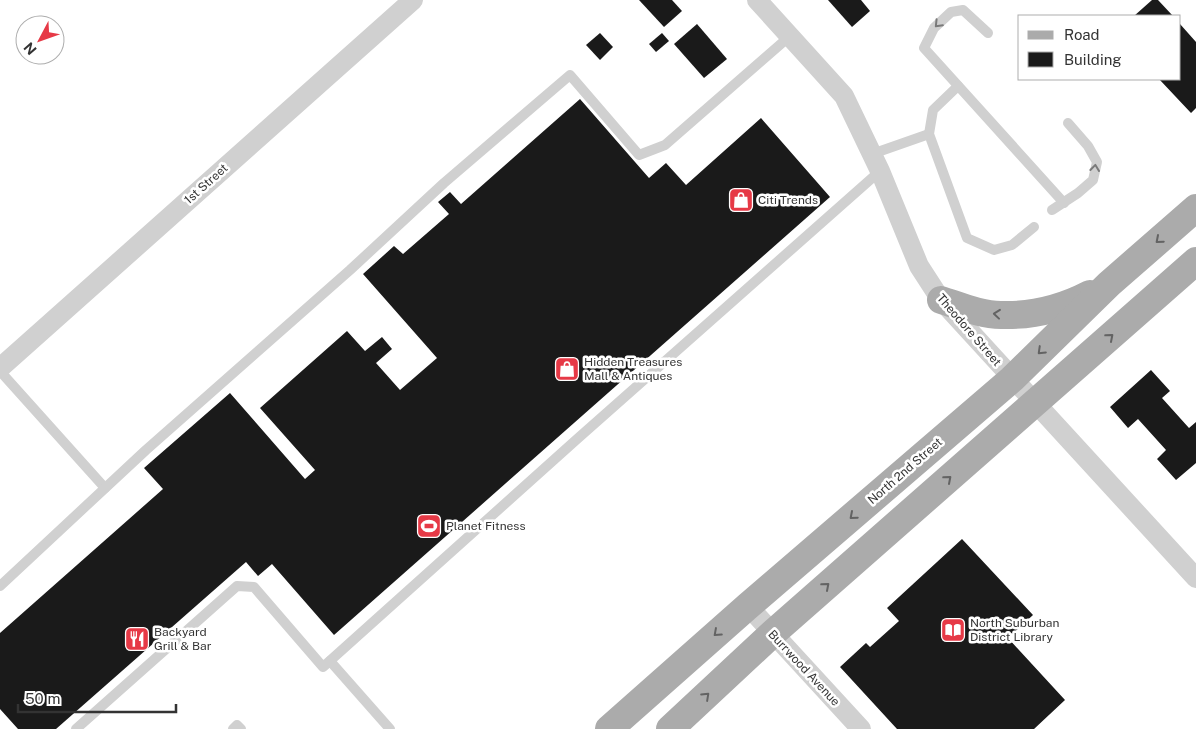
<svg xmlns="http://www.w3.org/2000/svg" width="1196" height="729" viewBox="0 0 1196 729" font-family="'Public Sans',sans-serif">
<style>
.building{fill:#1a1a1a}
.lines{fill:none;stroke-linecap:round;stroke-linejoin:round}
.lane{stroke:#d0d0d0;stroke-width:10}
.street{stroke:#d0d0d0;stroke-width:20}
.primary{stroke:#ababab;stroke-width:28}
.oneway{stroke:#7a7a7a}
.oneway2{stroke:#636363}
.labels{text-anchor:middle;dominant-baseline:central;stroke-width:5;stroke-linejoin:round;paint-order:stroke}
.street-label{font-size:12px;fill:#333;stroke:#fff}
.poi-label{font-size:12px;fill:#333;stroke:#fff;text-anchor:start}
</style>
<rect width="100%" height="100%" fill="#fff"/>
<g class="building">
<path d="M639,0H672L682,11L664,27Z"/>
<path d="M828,0H861L870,11L852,27Z"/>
<path d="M1152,0H1158L1173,16H1134Z"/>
<path d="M697,24L727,59L704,78L674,44Z"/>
<path d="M1180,24L1196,42V108L1191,113L1159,79H1180Z"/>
<path d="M600,33L613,47L600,60L586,45Z"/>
<path d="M662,33L669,41L656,52L649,44Z"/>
<path d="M580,99L649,178L666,163L686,185L761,118L830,197L334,635L272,564L258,576L246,562L56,729H18L0,709V633L163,489L144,468L230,393L305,479L315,470L260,408L347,331L365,351L382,337L392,349L376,363L400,390L437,358L363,274L394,246L403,254L449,214L438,202L450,192L461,204Z"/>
<path d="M1151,370L1170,391L1162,398L1189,428L1196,422V463L1176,480L1157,459L1166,450L1138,419L1128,428L1110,407Z"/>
<path d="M962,539L1033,615L1008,638L1065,700L1034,729H897L840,667L866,643L870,647L899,621L887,608Z"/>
</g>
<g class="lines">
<g class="lane">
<path d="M988,33L963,10L951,12L934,28L924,48L1064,203"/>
<path d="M958,86L933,110L929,134L967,238L994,250L1012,245L1034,227"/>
<path d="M872,154L929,134"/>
<path d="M1052,210L1078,193L1093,180L1097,162L1088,146L1068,123"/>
<path d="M0,371L105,488"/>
<path d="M0,586L146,450L350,270L444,183L570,75L639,155L665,145L790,36"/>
<path d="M330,661L390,729"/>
<path d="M76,729L237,586L254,587L323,667L576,440L880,171"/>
<path d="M233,729L237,725L241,729"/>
</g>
<g class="street">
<path d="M757,0L844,96L880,171L919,266L941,300L1196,578"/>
<path d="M0,368L413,0"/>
<path d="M748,606L861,729"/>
</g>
<g class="primary">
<path d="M941,300C960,306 981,315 1001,315C1032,316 1063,308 1090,294"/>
<path d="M609,729L748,606L1012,379L1109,284L1196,208"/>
<path d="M670,729L773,633L1196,261"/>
</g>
</g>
<defs><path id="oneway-chevron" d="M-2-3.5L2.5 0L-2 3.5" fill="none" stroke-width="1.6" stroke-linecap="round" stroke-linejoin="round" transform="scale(1.25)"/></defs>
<g class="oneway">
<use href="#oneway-chevron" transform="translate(938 24) rotate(134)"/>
<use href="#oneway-chevron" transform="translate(1095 168) rotate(-83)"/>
</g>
<g class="oneway2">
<use href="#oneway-chevron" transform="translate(1159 240) rotate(139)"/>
<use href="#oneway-chevron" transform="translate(997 314) rotate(-174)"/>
<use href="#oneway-chevron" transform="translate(1110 337) rotate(-41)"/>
<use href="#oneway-chevron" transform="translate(1041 351) rotate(136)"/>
<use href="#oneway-chevron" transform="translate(948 479) rotate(-41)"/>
<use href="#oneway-chevron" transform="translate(853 516) rotate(139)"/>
<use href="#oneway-chevron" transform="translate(826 586) rotate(-41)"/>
<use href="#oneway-chevron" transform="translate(717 633) rotate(138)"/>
<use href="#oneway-chevron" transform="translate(706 696) rotate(-43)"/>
</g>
<defs>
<symbol id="shop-square" viewBox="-11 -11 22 22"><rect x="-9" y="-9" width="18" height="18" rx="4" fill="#e63946" stroke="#fff"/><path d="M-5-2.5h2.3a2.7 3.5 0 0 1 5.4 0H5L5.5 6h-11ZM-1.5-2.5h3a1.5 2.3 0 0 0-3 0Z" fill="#fff"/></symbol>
<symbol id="stadium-square" viewBox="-11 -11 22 22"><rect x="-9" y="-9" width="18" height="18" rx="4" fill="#e63946" stroke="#fff"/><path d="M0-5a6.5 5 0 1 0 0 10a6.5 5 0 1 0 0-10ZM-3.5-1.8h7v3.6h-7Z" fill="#fff"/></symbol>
<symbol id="library-square" viewBox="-11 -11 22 22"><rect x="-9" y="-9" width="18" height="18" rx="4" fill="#e63946" stroke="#fff"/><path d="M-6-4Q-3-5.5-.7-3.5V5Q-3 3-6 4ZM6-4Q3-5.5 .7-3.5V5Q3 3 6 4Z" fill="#fff"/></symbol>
<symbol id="restaurant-square" viewBox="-11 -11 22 22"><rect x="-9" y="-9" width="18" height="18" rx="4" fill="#e63946" stroke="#fff"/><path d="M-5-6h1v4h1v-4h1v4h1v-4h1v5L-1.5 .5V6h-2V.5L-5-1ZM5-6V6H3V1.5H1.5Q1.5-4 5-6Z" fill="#fff"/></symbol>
</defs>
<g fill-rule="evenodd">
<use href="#shop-square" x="727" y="186" width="28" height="28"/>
<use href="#shop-square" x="553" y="355" width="28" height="28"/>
<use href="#stadium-square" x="415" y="512" width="28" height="28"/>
<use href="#library-square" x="939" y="616" width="28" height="28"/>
<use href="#restaurant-square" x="123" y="625" width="28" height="28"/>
</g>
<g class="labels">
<g class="street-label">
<text transform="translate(206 184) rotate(-42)">1st Street</text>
<text transform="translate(969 330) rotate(49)">Theodore Street</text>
<text transform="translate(905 471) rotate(-41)">North 2nd Street</text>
<text transform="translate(804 668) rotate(47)">Burrwood Avenue</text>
</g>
<g class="poi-label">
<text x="758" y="200">Citi Trends</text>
<text x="584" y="362">Hidden Treasures<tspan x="584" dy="14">Mall &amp; Antiques</tspan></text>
<text x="446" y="526">Planet Fitness</text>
<text x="970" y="623">North Suburban<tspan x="970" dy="14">District Library</tspan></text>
<text x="154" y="632">Backyard<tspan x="154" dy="14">Grill &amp; Bar</tspan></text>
</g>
</g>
<rect x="1018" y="15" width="162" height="65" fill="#ffffff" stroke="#adadad"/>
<rect x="1028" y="31" width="25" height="8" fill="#ababab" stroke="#adadad"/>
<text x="1064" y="40" font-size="15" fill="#333333">Road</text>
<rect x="1028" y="52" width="25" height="15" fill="#1a1a1a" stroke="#adadad"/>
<text x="1064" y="65" font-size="15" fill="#333333">Building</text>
<g transform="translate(40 40) rotate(229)"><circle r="24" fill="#ffffff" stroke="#adadad"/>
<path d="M0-4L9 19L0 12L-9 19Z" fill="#e63946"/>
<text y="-8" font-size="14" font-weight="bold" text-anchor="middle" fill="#333333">N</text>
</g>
<path d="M18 704v8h158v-8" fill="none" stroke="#333333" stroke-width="2.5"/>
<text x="25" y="704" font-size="15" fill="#333333" stroke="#ffffff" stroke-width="4" paint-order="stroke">50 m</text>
</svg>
